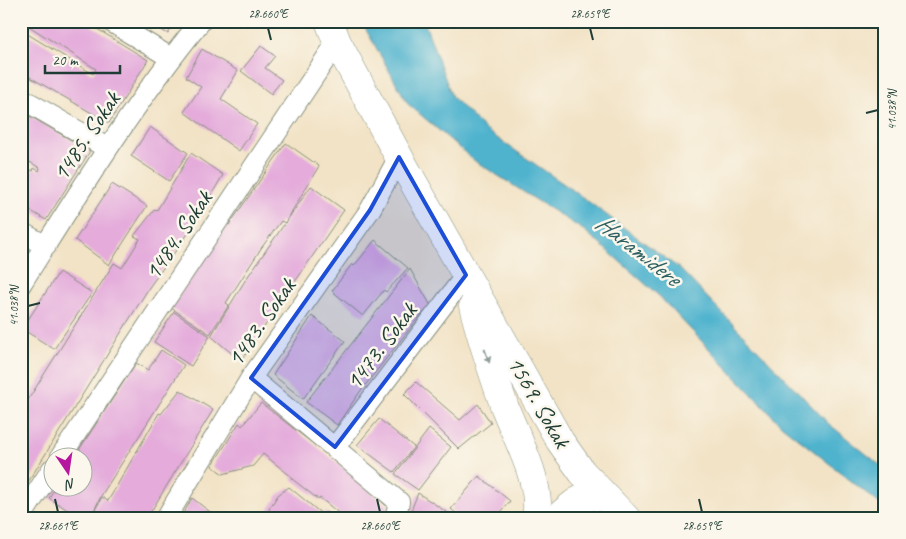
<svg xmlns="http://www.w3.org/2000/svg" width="906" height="539" viewBox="0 0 906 539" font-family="Caveat,sans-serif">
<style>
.water{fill:#4fb3ce;stroke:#377881}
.building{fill:#e4abdb}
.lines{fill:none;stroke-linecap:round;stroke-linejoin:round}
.street-casing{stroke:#88907d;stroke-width:22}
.secondary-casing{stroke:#88907d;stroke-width:29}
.street{stroke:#fff;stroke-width:20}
.secondary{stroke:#fff;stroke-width:28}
.oneway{fill:#8f9e9a}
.marked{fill:#1d4ed8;fill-opacity:0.2;stroke:#1d4ed8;stroke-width:4;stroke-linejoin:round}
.ticks{fill:none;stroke:#1f3d34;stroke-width:2}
.labels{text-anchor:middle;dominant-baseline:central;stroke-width:5;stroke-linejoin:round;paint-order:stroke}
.street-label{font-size:24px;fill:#1f3d34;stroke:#fbf7ec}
.water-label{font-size:25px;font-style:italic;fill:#2d6062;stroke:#fbf7ec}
.neatline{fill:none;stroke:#1f3d34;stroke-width:2}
.ticks-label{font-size:12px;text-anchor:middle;fill:#1f3d34}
</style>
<rect width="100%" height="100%" fill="#fbf7ec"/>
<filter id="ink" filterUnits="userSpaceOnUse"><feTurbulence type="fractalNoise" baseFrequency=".02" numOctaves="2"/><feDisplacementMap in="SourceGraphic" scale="10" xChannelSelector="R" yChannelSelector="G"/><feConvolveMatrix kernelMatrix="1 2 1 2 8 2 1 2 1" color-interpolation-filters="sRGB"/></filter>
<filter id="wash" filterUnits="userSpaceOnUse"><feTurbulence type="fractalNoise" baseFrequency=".0096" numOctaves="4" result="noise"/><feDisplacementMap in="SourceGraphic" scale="20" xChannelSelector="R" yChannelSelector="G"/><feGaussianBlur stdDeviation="1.12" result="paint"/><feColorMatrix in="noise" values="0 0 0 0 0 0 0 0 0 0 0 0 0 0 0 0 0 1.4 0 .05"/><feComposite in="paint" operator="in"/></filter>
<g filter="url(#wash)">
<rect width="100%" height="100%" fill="#f2e3c6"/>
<path class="water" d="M361,21H424L452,97L487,131L574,191L680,269L829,424L885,469V508L781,425L658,295L585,231L475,161L408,104Z"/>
<g id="blocks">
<g class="building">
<path d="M21,21H84L148,60L109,123L21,72V30L93,74L96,69Z"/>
<path d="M146,21H176L168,34Z"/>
<path d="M261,46L275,56L265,68L282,80L271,94L241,71Z"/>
<path d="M202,49L238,71L221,99L257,124L239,151L184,112L201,87L186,77Z"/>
<path d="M21,111L90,151L46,220L21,205V165L33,171L34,168L39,171L40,168L21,157Z"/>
<path d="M150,127L188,153L169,181L131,156Z"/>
<path d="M286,143L319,166L285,223L281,221L262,247L226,303L229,305L210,334L171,308L227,224L229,225Z"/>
<path d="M191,153L223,175L190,231L150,286L25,487L21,484V411L114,263L122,268L140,239L134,236L155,209L157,210Z"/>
<path d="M112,184L147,206L109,265L75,240Z"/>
<path d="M311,186L344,210L241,361L211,336L246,279Z"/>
<path d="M21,240L25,242L27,253L21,261Z"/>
<path d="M375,240L408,268L386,292L384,290L363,316L332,291L352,264L354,266Z"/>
<path d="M410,269L431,306L419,317L359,393L337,425L306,402Z"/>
<path d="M59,272L92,293L54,349L22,329Z"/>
<path d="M174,312L210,336L191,366L154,342Z"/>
<path d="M312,316L345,341L303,399L273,375Z"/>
<path d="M161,350L184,365L101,496L92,515L102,497L108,501L159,413L161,414L180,390L213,410L147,518H80L49,498L56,486H82V456H75L136,363L148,370Z"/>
<path d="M416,382L460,420L478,404L491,423L459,449L404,394Z"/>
<path d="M261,403L344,468L389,508L382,518H345L320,498L319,500L291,478L292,477L263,454L253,466L223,474L212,466L239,423L242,426Z"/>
<path d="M379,419L414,447L394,472L357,445Z"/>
<path d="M429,429L451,447L418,490L395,474Z"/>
<path d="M479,476L510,501L496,518H462L451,509Z"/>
<path d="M289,487L323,515L326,512L333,518H273L269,509L278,495Z"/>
<path d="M418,493L442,509L454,518H408Z"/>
<path d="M192,498L218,518H181Z"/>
</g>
</g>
</g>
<g filter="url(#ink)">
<use href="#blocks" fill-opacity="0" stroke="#88907d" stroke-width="1"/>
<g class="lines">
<defs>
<g id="street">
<path d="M110,21L171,58"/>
<path d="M21,98L107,148"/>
<path d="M21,232L46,246"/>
<path d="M21,284C78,194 133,104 201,21"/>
<path d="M251,378L399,502L395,518"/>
<path d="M335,447L466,275"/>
<path d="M61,456L337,42"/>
<path d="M21,517L52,469"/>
<path d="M166,518L251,378L370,210L399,157"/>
</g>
<g id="secondary">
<path d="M329,21L337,42L399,157L560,441L582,472L626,518"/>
<path d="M473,306C482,341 493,374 505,408C517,439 543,485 536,518"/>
<path d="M557,518C575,502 583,492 608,499"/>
</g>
</defs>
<use href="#street" class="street-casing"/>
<use href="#secondary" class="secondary-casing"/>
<use href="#street" class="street"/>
<use href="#secondary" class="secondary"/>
</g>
<defs><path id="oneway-solid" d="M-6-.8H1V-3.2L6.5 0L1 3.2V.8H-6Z" transform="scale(1.25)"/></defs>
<use class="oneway" href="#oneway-solid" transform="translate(487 356) rotate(70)"/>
</g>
<path class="marked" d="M399,157L466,275L335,447L251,378L370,210Z"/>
<path class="ticks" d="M268,28L271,40M590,28L593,40M866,113L878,110M28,306L40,303M55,499L58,512M377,499L380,512M699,499L702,512"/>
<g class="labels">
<g class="street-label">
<text transform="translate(86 136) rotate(-56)">1485. Sokak</text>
<text transform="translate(178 235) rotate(-56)">1484. Sokak</text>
<text transform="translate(261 322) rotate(-55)">1483. Sokak</text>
<text transform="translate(381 346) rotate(-53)">1473. Sokak</text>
<text transform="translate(539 402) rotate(60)">1569. Sokak</text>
</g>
<g class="water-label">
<text transform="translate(638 250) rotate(38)">Haramidere</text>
</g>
</g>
<rect width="906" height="539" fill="none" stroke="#fbf7ec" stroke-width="55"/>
<g transform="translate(68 472) rotate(167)"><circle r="24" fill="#fbf7ec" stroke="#a3ada2"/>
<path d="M0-4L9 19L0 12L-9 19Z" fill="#b5179e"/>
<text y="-8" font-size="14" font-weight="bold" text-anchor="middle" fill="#1f3d34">N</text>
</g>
<path d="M45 65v8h75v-8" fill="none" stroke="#1f3d34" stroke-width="2.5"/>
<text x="52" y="65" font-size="15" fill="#1f3d34" stroke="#fbf7ec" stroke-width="4" paint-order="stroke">20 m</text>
<rect x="28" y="28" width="850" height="484" class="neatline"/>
<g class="ticks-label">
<text x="268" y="18">28.660°E</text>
<text x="590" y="18">28.659°E</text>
<text transform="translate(892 110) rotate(-90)" y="4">41.038°N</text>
<text transform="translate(14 306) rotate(-90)" y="4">41.038°N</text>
<text x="58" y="530">28.661°E</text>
<text x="380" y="530">28.660°E</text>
<text x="702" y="530">28.659°E</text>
</g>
</svg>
